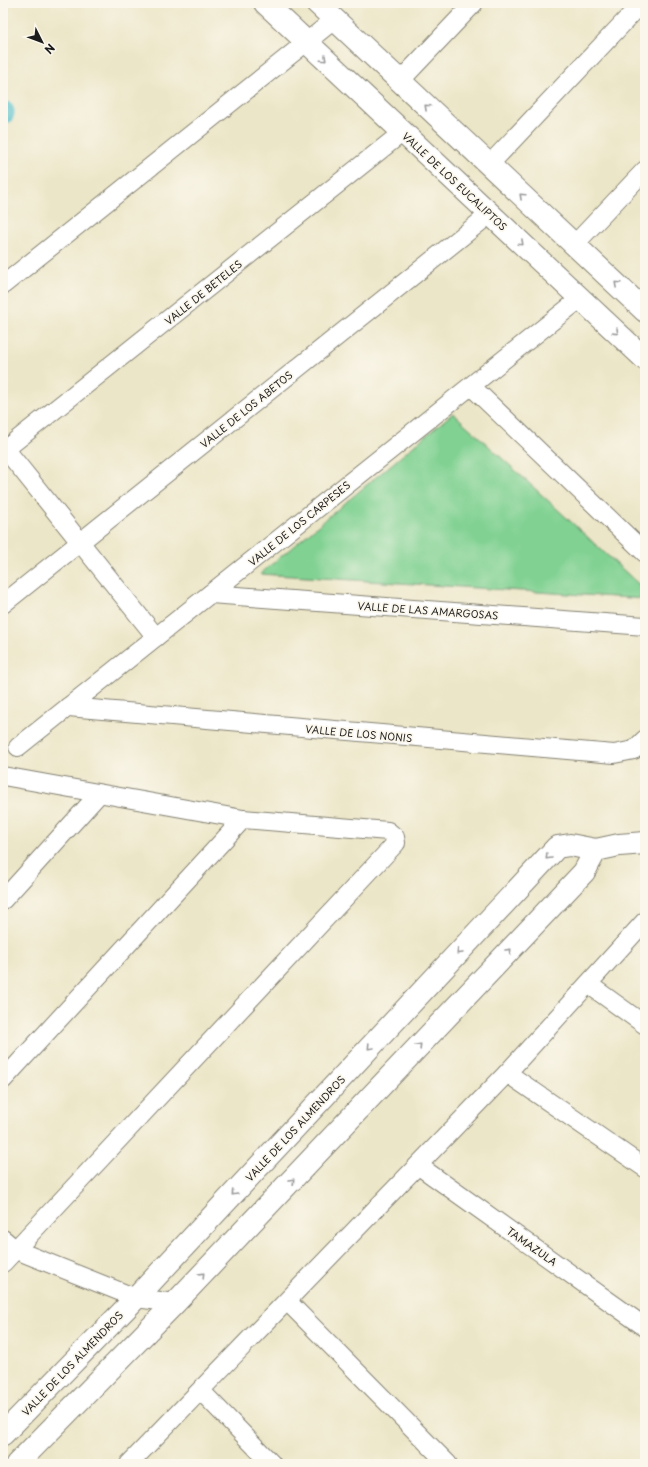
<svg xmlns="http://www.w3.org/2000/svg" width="648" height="1467" viewBox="0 0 648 1467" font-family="'Playpen Sans',sans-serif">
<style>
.green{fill:#80d192;stroke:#4e7657}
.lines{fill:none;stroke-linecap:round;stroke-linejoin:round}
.canal{stroke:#52bfcb;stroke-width:23}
.minor-casing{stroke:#848172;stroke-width:20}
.tertiary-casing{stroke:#848172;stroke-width:24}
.minor{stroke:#fff;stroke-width:18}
.tertiary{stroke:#fff;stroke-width:22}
.oneway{stroke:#999}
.labels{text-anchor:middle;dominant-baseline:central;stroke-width:3.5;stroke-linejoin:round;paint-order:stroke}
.street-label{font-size:10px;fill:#1c1c1c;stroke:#fbf7ec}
</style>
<rect width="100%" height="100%" fill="#fbf7ec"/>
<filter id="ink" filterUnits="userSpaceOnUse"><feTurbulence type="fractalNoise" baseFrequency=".025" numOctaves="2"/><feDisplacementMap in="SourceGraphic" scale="8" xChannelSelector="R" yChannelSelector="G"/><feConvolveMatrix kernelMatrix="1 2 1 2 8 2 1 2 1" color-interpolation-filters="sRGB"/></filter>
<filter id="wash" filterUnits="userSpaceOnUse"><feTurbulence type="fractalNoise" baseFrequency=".012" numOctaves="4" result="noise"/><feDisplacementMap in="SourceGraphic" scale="16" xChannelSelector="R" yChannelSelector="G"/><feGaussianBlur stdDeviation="0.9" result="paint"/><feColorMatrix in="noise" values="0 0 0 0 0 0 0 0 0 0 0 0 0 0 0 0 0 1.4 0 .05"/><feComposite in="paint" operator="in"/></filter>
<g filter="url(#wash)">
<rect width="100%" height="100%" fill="#ece6c8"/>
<path class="green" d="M453,413L645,590V599L260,574Z"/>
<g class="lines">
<path class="canal" d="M3,112V113"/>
</g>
</g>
<g filter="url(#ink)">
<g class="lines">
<defs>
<g id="minor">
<path d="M400,81L474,3"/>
<path d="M489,165L642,3"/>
<path d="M574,245L645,170"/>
<path d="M3,285L334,20"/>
<path d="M471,386L645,553"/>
<path d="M3,446L156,637"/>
<path d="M3,451L403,132"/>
<path d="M210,594L645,626"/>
<path d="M3,604L490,214"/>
<path d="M68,707L614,754L634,750L645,739"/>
<path d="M18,747L581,298"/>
<path d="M3,776L243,819L388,831L395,837L396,843L3,1263"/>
<path d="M3,900L99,794"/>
<path d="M588,984L645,1025"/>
<path d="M507,1073L645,1168"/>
<path d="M3,1080L243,819"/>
<path d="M419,1166L645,1327"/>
<path d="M3,1239L16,1250L136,1298L175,1303"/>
<path d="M288,1302L448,1464"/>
<path d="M201,1391L272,1464"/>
<path d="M129,1464L507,1073L645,921"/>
</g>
<g id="tertiary">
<path d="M265,3L645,359"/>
<path d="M317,3L645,311"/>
<path d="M3,1434L136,1298L557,847L570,845L596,850L619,845L645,843"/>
<path d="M17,1464L175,1303L584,872L596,850"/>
</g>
</defs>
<use href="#minor" class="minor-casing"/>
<use href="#tertiary" class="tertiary-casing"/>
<use href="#minor" class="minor"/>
<use href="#tertiary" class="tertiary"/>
</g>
<defs><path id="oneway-chevron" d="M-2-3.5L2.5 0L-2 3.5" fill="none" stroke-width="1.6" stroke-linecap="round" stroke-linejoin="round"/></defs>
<g class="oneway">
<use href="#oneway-chevron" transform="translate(324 59) rotate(43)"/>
<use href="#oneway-chevron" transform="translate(427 107) rotate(-137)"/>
<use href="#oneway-chevron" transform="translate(522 196) rotate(-137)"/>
<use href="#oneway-chevron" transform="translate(521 243) rotate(43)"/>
<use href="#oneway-chevron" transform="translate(617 284) rotate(-137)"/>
<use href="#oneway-chevron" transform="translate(616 332) rotate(44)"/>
<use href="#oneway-chevron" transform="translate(548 857) rotate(133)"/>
<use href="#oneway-chevron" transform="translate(509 951) rotate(-47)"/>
<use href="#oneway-chevron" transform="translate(459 952) rotate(133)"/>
<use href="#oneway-chevron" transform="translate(419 1046) rotate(-47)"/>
<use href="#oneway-chevron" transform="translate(370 1047) rotate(133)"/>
<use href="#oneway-chevron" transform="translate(292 1181) rotate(-47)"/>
<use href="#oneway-chevron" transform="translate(234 1193) rotate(133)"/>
<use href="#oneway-chevron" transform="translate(202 1275) rotate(-47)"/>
</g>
</g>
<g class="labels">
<g class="street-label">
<text transform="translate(455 181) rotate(43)">VALLE DE LOS EUCALIPTOS</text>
<text transform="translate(203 292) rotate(-39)">VALLE DE BETELES</text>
<text transform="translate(246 409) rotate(-39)">VALLE DE LOS ABETOS</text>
<text transform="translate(299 523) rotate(-39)">VALLE DE LOS CARPESES</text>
<text transform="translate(428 610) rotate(4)">VALLE DE LAS AMARGOSAS</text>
<text transform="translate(359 733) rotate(5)">VALLE DE LOS NONIS</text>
<text transform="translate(295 1128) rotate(-47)">VALLE DE LOS ALMENDROS</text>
<text transform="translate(532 1246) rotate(35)">TAMAZULA</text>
<text transform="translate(72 1363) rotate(-46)">VALLE DE LOS ALMENDROS</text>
</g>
</g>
<rect width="648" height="1467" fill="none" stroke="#fbf7ec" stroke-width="16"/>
<g transform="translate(42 42) rotate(132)" stroke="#fbf7ec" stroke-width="3" paint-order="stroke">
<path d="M0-3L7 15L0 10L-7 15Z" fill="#1c1c1c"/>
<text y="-6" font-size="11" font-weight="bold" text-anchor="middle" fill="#1c1c1c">N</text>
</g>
</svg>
